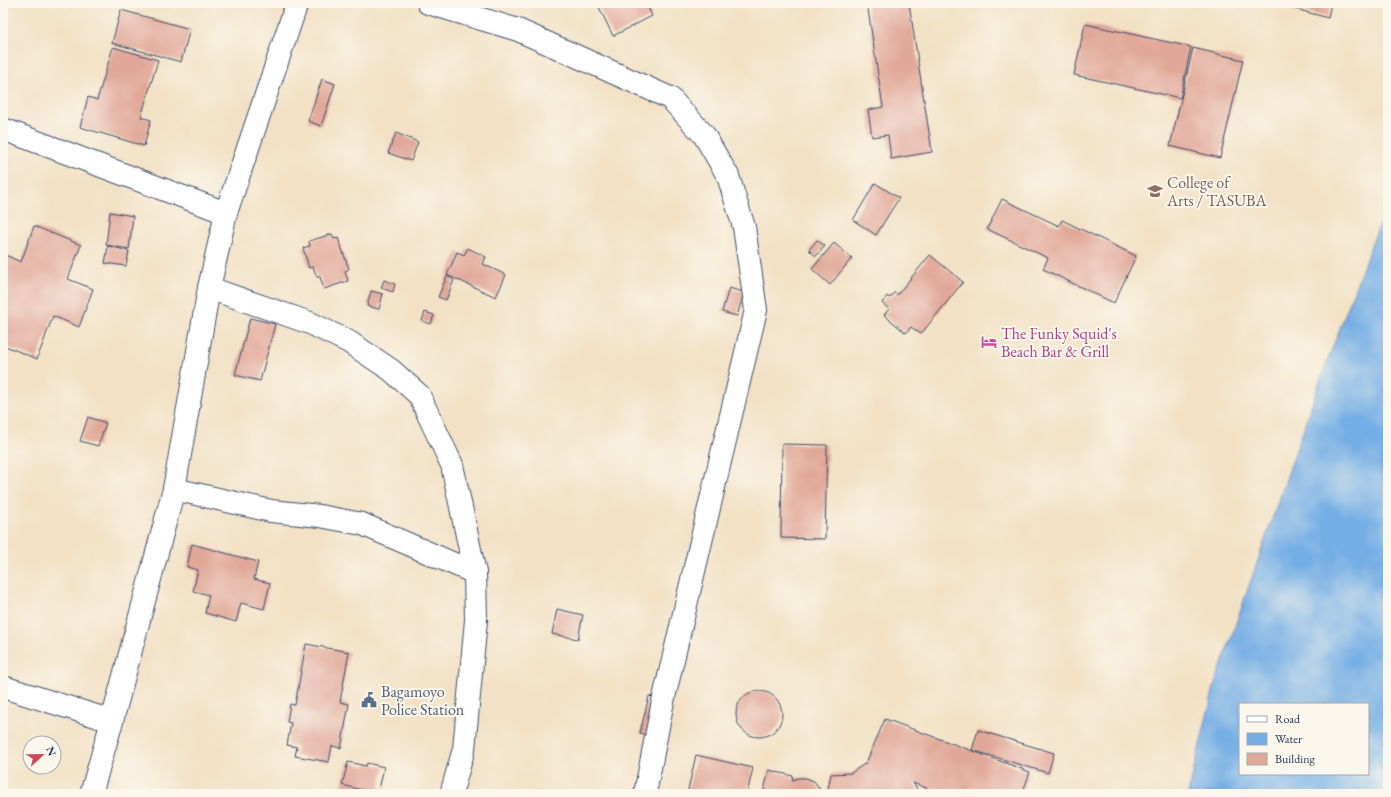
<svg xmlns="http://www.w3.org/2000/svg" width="1391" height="797" viewBox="0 0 1391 797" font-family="'EB Garamond',serif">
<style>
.water{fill:#75aee5;stroke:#486ea2;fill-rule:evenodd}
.building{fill:#e1a798}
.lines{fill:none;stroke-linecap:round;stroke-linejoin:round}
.street-casing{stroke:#3b4a6d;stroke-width:24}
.secondary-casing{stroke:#3b4a6d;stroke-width:24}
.street{stroke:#fff;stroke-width:22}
.secondary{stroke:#fff;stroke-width:22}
.labels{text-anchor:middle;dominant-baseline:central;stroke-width:4;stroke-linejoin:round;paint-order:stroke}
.education-label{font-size:16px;fill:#785e54;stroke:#fbf7ec;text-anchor:start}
.hotel-label{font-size:16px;fill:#b23c85;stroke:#fbf7ec;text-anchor:start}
.service-label{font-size:16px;fill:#4e5e75;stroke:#fbf7ec;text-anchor:start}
</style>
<rect width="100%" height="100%" fill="#fbf7ec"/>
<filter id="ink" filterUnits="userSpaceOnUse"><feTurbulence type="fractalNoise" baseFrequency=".025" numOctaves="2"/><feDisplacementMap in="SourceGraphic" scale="8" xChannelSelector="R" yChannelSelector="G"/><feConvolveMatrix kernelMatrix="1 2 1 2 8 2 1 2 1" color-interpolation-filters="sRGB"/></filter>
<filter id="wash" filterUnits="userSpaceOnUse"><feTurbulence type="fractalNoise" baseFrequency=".012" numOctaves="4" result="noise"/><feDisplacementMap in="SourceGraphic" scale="16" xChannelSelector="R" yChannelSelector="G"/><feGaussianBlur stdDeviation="0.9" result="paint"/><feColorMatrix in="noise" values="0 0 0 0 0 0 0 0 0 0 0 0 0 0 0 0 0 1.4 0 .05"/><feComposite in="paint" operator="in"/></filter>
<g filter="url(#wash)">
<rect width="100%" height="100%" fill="#f2e1c4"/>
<path class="water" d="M1388,201V794H1188L1214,687L1321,378ZM1240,704H1368V774H1240Z"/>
<g id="blocks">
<g class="building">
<path d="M597,3H646L652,16L613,36Z"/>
<path d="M867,3H909L932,152L891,159L888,135L872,137L868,110L883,107Z"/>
<path d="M1282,3H1331L1328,18L1281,5Z"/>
<path d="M121,10L190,29L181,62L112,43Z"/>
<path d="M1085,24L1191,47L1180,98L1074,75Z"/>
<path d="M113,47L158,60L141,117L151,120L144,146L80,127L88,97L97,100Z"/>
<path d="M1193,48L1243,60L1220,158L1170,146Z"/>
<path d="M322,79L335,84L321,126L308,121Z"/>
<path d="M396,133L418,142L411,161L388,153Z"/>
<path d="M875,183L899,198L876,235L853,220Z"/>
<path d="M1002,199L1059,226L1062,220L1136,256L1114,303L1043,269L1048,258L987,229Z"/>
<path d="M110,212L133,216L129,249L106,245Z"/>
<path d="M34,226L81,245L68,279L93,289L79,327L53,316L37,359L3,345V308L6,300L3,299V254L21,262Z"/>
<path d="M332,234L334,239L338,238L349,269L345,271L348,281L324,289L320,277H317L313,267L309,268L303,248L310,246L309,241Z"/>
<path d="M817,240L825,246L816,256L809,250Z"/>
<path d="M834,243L852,258L830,285L812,269Z"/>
<path d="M108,246L129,251L126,266L105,263Z"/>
<path d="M468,248L486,257L483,264L506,275L496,297L447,275L457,252L464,255Z"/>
<path d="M930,255L963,282L921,334L911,327L906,333L884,315L889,309L882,303L887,296L890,298L895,292L897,295Z"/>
<path d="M447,276L454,280L446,300L438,297Z"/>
<path d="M384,280L395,284L393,292L381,288Z"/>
<path d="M729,288L744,292L737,316L722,312Z"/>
<path d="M371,291L383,294L379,309L367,306Z"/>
<path d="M425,312L434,315L431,324L422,321Z"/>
<path d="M250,318L275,324L260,381L235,375Z"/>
<path d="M88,417L106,423L98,446L80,441Z"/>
<path d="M782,444L827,445L825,539L781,538Z"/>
<path d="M192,544L258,562L254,579L270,583L264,609L241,603L236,622L205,613L209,595L193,591L198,570L187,567Z"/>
<path d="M557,609L583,615L578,639L552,634Z"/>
<path d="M306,644L349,652L340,702L349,704L341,748L332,746L329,762L295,756L297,747L287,745L291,723L287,722L290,704L295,705Z"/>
<circle cx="759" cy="714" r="23"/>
<path d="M649,696L658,698L649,736L640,733Z"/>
<path d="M885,719L1030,772L1022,794H942L913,783L917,789L918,794H827L831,774L851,773L866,763Z"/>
<path d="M978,730L1054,753L1048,773L972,750Z"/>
<path d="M696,755L753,768L747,794H687Z"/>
<path d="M348,762L366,766L367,763L384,767L378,794L342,785Z"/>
<path d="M769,770L793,776L792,781L797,778H806L814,781L819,788L821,794H763Z"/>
<path d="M541,791L546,794H531L530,793Z"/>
</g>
</g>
</g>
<g filter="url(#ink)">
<use href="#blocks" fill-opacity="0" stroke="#3b4a6d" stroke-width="1"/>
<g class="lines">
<defs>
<g id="street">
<path d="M428,3L518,30L670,98L704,135L728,176L744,227L756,310L662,706L645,794"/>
<path d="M3,129L226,213"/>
<path d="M209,288L310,323L349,342L391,370L419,395L452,465L475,573L476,620L464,749L451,794"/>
<path d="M174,489L271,511L320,516L362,524L475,573"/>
<path d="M3,687L112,721"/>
</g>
<path id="secondary" d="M91,794L112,721L174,489L209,288L226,213L297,3"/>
</defs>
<use href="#street" class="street-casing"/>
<use href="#secondary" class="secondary-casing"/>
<use href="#street" class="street"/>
<use href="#secondary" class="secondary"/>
</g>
</g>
<defs>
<symbol id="university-bare" viewBox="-9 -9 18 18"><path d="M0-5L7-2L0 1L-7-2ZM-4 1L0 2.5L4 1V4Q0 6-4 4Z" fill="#8d6e63" stroke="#fbf7ec" stroke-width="2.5" paint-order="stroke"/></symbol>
<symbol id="hotel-bare" viewBox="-9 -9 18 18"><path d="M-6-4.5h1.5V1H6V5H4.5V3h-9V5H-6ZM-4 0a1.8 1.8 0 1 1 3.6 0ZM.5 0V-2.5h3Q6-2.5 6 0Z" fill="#d1479c" stroke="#fbf7ec" stroke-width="2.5" paint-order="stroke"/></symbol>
<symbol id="civic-bare" viewBox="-9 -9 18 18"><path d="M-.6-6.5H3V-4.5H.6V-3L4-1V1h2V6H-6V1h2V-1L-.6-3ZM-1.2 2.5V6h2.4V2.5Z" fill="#5c6f8a" stroke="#fbf7ec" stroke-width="2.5" paint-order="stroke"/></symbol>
</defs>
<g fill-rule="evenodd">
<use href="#university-bare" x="1144" y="180" width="22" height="22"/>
<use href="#hotel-bare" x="978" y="331" width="22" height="22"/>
<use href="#civic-bare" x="358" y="689" width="22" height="22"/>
</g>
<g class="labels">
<g class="education-label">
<text x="1167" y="182">College of<tspan x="1167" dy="18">Arts / TASUBA</tspan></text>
</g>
<g class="hotel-label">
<text x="1001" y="333">The Funky Squid's<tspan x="1001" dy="18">Beach Bar &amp; Grill</tspan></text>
</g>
<g class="service-label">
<text x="381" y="691">Bagamoyo<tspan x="381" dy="18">Police Station</tspan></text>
</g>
</g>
<rect width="1391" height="797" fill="none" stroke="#fbf7ec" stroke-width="16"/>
<rect x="1239" y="703" width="130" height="72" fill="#fbf7ec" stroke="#a1a7b3"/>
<rect x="1247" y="716" width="20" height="6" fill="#ffffff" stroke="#a1a7b3"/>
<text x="1275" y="723" font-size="12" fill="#1b2f5e">Road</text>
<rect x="1247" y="733" width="20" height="12" fill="#75aee5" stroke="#a1a7b3"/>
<text x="1275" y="743" font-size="12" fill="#1b2f5e">Water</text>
<rect x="1247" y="753" width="20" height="12" fill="#e1a798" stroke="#a1a7b3"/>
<text x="1275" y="763" font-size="12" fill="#1b2f5e">Building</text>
<g transform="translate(42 755) rotate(68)"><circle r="19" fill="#fbf7ec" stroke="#a1a7b3"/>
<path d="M0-3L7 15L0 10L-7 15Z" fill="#d1495b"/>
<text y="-6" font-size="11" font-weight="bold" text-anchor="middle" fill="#1b2f5e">N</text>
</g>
</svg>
